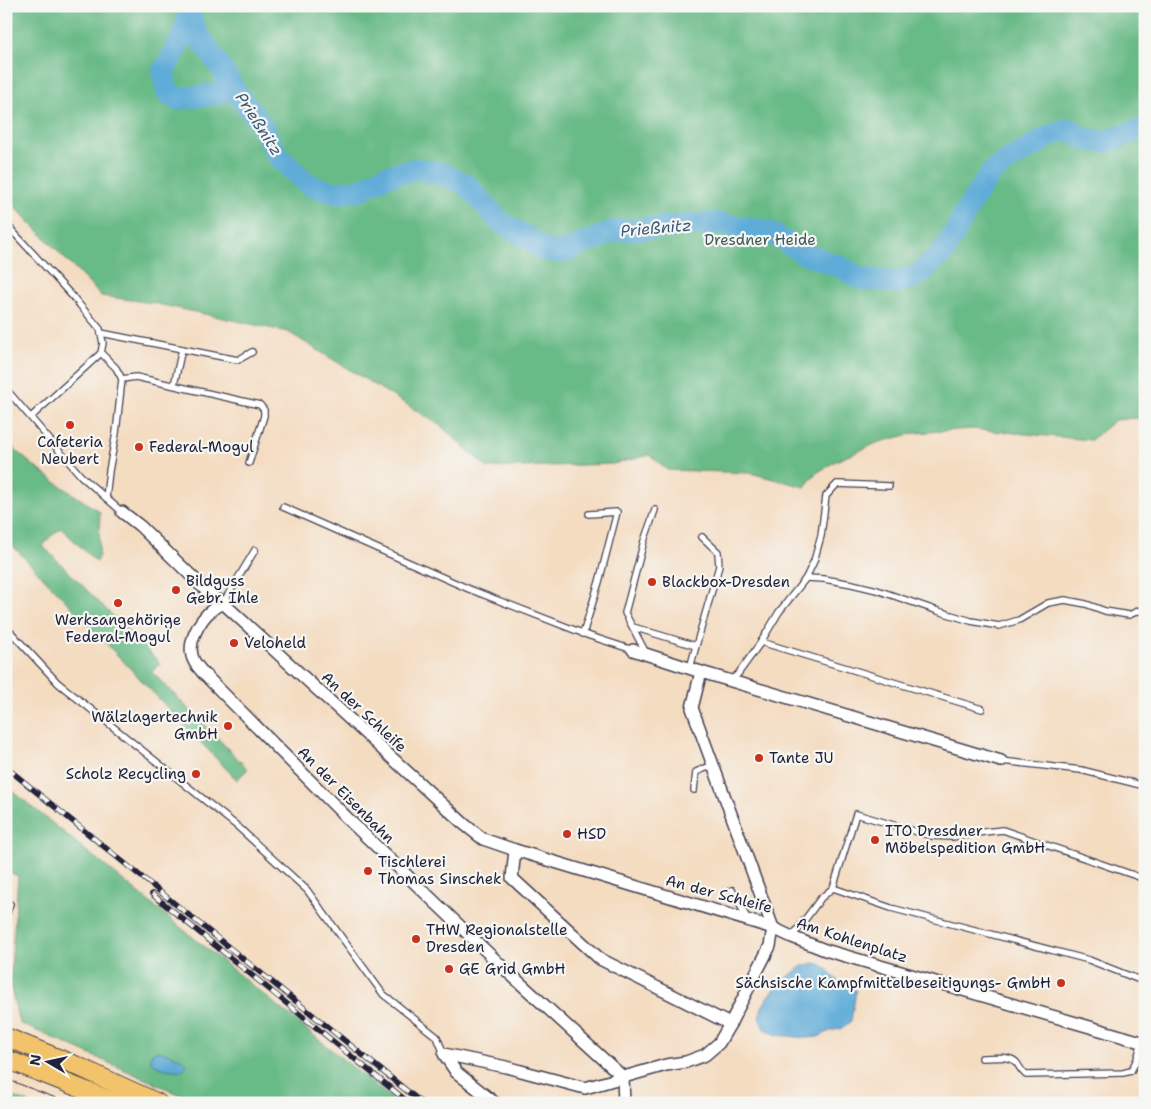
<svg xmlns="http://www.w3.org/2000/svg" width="1151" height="1109" viewBox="0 0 1151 1109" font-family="'Shantell Sans',sans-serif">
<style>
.forest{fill:#68ba86;stroke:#456e60}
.water{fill:#5facd8;stroke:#40678a}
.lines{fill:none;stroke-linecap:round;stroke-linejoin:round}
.river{stroke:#5facd8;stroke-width:22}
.service-casing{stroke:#423e4f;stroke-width:8}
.minor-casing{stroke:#423e4f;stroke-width:14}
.primary-casing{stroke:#423e4f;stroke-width:20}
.service{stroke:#fff;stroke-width:5.5}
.minor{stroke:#fff;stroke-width:11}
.primary{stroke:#f2c36a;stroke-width:18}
.tram{stroke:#22223b;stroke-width:1}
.rail-casing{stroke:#22223b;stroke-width:5.5}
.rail{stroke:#f6f6f2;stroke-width:4;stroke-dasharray:11;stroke-linecap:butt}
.poi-dot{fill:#c8321e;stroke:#f6f6f2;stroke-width:2}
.labels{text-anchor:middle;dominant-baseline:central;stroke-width:4.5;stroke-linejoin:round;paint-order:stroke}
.park-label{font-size:15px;fill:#3e5959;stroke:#f6f6f2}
.poi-label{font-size:15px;fill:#22223b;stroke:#f6f6f2;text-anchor:start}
.street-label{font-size:15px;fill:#22223b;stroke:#f6f6f2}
.water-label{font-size:16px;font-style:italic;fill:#3a597a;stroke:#f6f6f2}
</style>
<rect width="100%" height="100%" fill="#f6f6f2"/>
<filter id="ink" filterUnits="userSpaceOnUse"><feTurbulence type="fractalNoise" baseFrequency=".02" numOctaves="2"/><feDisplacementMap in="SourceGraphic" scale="10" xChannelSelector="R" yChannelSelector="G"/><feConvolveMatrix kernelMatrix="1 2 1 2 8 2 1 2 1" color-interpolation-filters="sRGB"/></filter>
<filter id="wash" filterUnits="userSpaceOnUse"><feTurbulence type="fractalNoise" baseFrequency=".0096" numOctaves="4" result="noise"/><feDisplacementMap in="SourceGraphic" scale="20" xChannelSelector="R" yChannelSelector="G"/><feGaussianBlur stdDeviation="1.12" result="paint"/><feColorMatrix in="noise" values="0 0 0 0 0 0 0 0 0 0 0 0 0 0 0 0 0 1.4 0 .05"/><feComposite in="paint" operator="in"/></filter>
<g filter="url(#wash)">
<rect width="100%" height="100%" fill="#f4dcc1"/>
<g class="forest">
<path d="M6,6H1145V420L1135,418L1115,420L1091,440L971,429L915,433L879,442L836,461L815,474L805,487L750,473L667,470L650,455L613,464L487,468L440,425L288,332L153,303L101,296L15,207L6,190Z"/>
<path d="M6,441C34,469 67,490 100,512L99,555L96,562L61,528L49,538L43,546L160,663L152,672L248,769L237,780C159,700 84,619 6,539Z"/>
<path d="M6,786L25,801L397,1103H195L181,1095L19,1023L10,984L18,876L6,871Z"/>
<path d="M6,1094L29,1103H6Z"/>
</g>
<g class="water">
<path d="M814,963C830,964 830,979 843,984C846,985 848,985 851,985L856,991L851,1021L843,1028L830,1031L818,1037L807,1038L777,1035L764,1029L759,1018L762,1007L769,996L779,984L802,966Z"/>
<path d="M156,1051C167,1053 179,1056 187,1064L183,1070C174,1071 157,1069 151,1061V1055Z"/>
</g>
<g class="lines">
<g class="river">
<path d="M187,6L195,30L219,65L235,91L261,124L277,155L309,185L336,193L360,190L386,176L416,169L441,173L467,185L500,222L525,236L544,250L563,252L614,231L716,223L769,232L803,253L841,267L861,279L898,282L916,276L943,253L972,201L991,173L1008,160L1029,149L1047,137L1063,130H1072L1083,139L1105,142L1145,128"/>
<path d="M189,10L184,34L163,73L167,91L176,99L217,94L229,90L235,91"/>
</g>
</g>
</g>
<g filter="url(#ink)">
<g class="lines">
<defs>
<g id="service">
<path d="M6,224L73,297L100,329L103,343L101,353L31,417"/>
<path d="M101,333L238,360L252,352"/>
<path d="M101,353L116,368L122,379L116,433L109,471L106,498"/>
<path d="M122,379L136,377L260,405L264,410V416L249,463"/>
<path d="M174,385L182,349"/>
<path d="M6,389L81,476L122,512"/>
<path d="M283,507L469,589L590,636L633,650"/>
<path d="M806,578L824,579L852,584L877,590L938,611L971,621L999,626L1019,620L1048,603L1065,600L1086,604L1105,611L1129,615L1145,608"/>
<path d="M223,603L255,550"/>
<path d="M6,627L58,683L237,826L307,890L383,994L437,1037L444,1054"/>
<path d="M633,627L696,646L690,668"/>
<path d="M583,634L599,582L617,512L589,514"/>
<path d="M761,642L982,709"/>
<path d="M696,646L719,566L718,552L702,537"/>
<path d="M646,653L625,613L644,541L655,510"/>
<path d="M731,680L738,674L761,642L779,612L806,578L814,561L821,536L826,496L837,484L889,486"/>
<path d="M1001,761L1081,770L1145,786"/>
<path d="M694,790L696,772L713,765"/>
<path d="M833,888L891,908L1089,960L1145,982"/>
<path d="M732,890L748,920"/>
<path d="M6,902L10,904L6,916"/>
<path d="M792,937L821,898L833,888L856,814L931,836L952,837L984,832L1003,830L1145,879"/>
<path d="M982,1058C992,1058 1008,1055 1016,1062C1020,1067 1020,1070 1026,1075L1123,1073L1131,1071L1137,1059L1142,1042"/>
</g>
<g id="minor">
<path d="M122,512L140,526L211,595L223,603L464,824L483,839L515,850L773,928L792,937L825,950L1145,1043"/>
<path d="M223,603C220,605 216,606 213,609C200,619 185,644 194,661C196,665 200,669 203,673L353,824L508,972L623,1077L624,1103"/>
<path d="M633,650L701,672L1001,761"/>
<path d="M701,672L692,708L773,928"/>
<path d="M515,850L512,878L600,959L730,1024"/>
<path d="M495,1103L456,1072L444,1054L506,1067L585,1088L666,1065L686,1062L705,1055L719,1043L730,1024L770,946L773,928"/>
</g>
<g id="primary">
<path d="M6,1037L75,1065L158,1103"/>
<path d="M6,1059L117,1103"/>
</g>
</defs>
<use href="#service" class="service-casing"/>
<use href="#minor" class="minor-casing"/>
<use href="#primary" class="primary-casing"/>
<use href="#service" class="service"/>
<use href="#minor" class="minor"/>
<use href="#primary" class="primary"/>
<path class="tram" d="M6,1079L69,1103"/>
<defs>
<g id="rail">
<path d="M6,767L34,790L422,1103"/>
<path d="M152,894L409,1103"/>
</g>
</defs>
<use href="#rail" class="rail-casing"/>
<use href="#rail" class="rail"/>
</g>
</g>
<g class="poi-dot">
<circle cx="70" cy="425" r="5"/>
<circle cx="139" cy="447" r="5"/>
<circle cx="652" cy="582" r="5"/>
<circle cx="176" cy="590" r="5"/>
<circle cx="118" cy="603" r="5"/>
<circle cx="234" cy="643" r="5"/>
<circle cx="228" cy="726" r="5"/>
<circle cx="759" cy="758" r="5"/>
<circle cx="196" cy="774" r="5"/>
<circle cx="567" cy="834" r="5"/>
<circle cx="875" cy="840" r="5"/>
<circle cx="368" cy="871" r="5"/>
<circle cx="416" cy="939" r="5"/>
<circle cx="449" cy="969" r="5"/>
<circle cx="1061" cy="983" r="5"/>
</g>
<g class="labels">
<g class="park-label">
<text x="760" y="240">Dresdner Heide</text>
</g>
<g class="poi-label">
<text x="70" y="442" text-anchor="middle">Cafeteria<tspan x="70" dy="17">Neubert</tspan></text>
<text x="149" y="447">Federal-Mogul</text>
<text x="186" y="581">Bildguss<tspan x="186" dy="17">Gebr. Ihle</tspan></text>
<text x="662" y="582">Blackbox-Dresden</text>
<text x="118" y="620" text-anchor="middle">Werksangehörige<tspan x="118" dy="17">Federal-Mogul</tspan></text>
<text x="244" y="643">Veloheld</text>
<text x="218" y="717" text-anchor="end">Wälzlagertechnik<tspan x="218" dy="17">GmbH</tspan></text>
<text x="769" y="758">Tante JU</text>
<text x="186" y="774" text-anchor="end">Scholz Recycling</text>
<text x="885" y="831">ITO Dresdner<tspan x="885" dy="17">Möbelspedition GmbH</tspan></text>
<text x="577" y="834">HSD</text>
<text x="378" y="862">Tischlerei<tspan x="378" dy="17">Thomas Sinschek</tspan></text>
<text x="426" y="930">THW Regionalstelle<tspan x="426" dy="17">Dresden</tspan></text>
<text x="459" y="969">GE Grid GmbH</text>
<text x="1051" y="983" text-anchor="end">Sächsische Kampfmittelbeseitigungs- GmbH</text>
</g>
<g class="street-label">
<text transform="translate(364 712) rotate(43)">An der Schleife</text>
<text transform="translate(346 795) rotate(45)">An der Eisenbahn</text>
<text transform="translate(719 894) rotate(15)">An der Schleife</text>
<text transform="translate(852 940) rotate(18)">Am Kohlenplatz</text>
</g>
<g class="water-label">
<text transform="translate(259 124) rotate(57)">Prießnitz</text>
<text transform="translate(656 228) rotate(-5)">Prießnitz</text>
</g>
</g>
<rect width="1151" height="1109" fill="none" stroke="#f6f6f2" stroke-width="25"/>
<g transform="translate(48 1062) rotate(279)" stroke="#f6f6f2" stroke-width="4" paint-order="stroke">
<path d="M0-4L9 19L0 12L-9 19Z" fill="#22223b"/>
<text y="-8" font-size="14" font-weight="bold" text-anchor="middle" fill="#22223b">N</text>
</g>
</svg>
